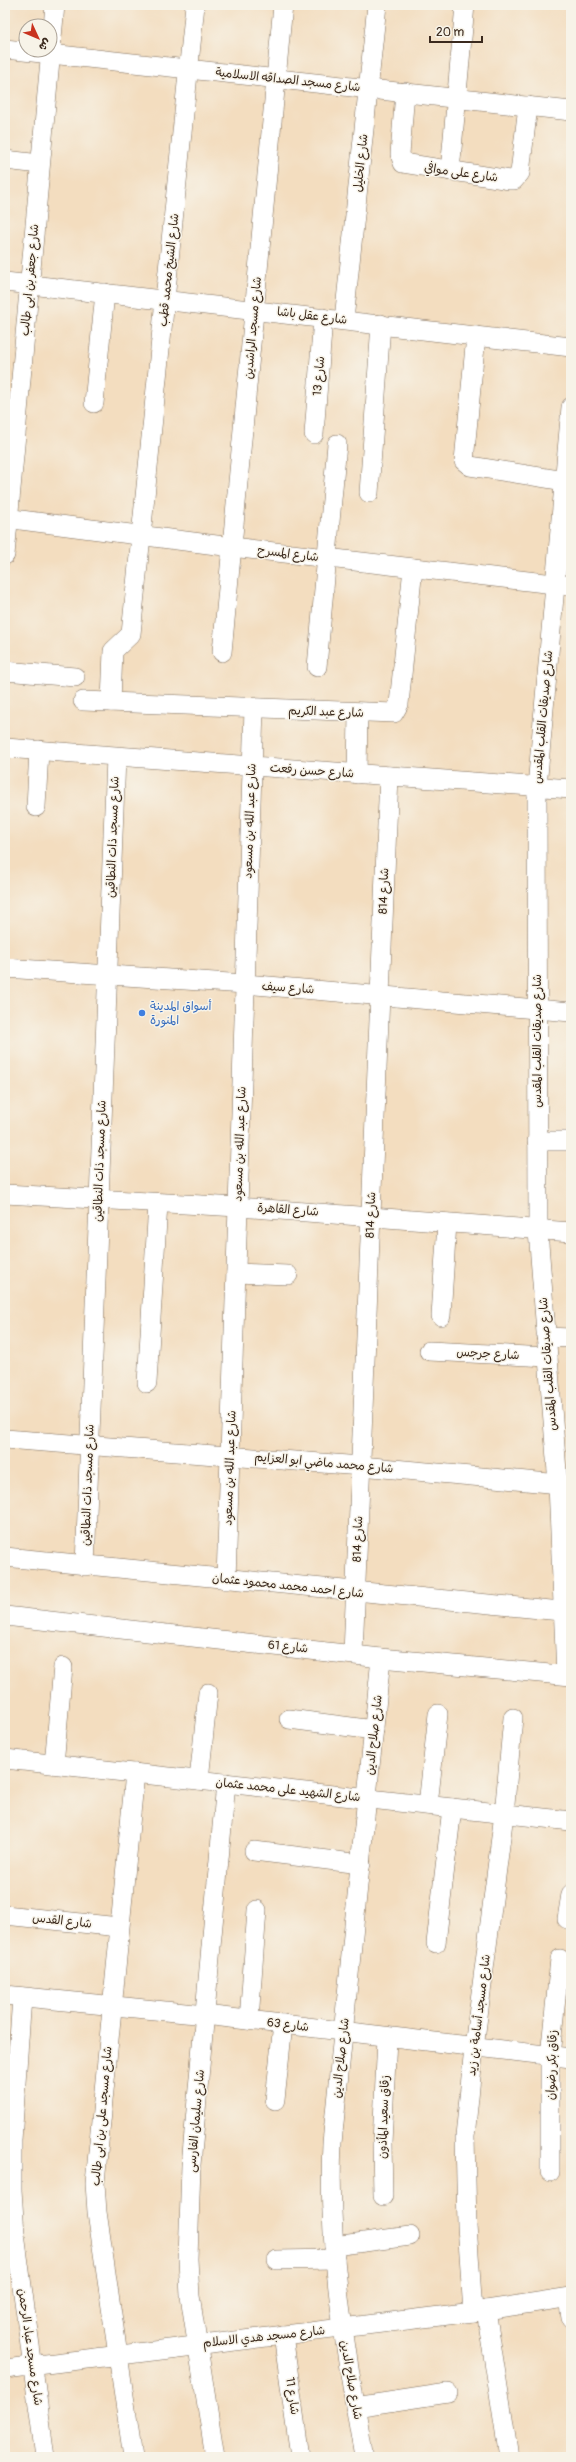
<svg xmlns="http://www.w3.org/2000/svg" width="576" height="2462" viewBox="0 0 576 2462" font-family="Pangolin,'Playpen Sans Arabic',sans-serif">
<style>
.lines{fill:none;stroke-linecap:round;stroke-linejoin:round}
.minor-casing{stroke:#7b6956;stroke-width:20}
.minor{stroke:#fff;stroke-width:19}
.shop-dot{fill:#3f7fe0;stroke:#f7f3e8;stroke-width:1.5}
.labels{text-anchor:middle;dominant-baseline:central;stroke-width:3;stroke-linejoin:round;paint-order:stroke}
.street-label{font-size:12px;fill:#3b2a1e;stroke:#f7f3e8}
.shop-label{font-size:12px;fill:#366cbe;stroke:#f7f3e8;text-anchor:start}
</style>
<rect width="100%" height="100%" fill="#f7f3e8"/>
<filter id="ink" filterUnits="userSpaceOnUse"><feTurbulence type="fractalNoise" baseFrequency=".025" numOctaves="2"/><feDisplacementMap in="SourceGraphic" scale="8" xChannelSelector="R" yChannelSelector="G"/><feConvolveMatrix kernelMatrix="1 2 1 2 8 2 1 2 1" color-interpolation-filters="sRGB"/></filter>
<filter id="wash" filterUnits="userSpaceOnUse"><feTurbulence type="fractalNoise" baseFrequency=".012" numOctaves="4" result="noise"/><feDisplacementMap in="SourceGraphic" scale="16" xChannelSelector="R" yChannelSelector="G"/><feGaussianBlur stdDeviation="0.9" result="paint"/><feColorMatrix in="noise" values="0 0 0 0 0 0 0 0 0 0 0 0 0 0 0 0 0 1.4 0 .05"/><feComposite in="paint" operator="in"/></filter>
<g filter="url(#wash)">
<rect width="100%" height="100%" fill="#f3ddbf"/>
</g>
<g filter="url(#ink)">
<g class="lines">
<defs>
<g id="minor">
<path d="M5,49L571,111"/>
<path d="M405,92L400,154L403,163L510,180H514L520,173L528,106"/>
<path d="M5,160L40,164"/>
<path d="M450,171L465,5"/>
<path d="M5,282L571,347"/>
<path d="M344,320L377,5"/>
<path d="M476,336L464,461L470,466L565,481"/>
<path d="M94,403L105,293"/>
<path d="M314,434L323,318"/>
<path d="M369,493L381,324"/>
<path d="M5,518L232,547L571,586"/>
<path d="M5,555L55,5"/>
<path d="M222,652L283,5"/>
<path d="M317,667L337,444"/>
<path d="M5,671L75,677"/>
<path d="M83,701L394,713L399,704L413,568"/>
<path d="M111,702L113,651L131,634L195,5"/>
<path d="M5,748L571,789"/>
<path d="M357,774L358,713"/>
<path d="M36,807L39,750"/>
<path d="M5,968L245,984L571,1012"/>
<path d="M537,1141H571"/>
<path d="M5,1194L238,1207L571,1232"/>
<path d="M236,1273L288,1275"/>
<path d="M441,1316L447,1223"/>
<path d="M546,1337L571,1338"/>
<path d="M429,1351L548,1357"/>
<path d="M147,1383L158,1204"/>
<path d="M5,1439L361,1466L571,1485"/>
<path d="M5,1557L571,1612"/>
<path d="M85,1566L116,757"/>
<path d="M226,1580L254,709"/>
<path d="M5,1616L381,1658L571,1676"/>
<path d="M353,1654L389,776"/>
<path d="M566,1675L558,1484L538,1231L537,787L571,407"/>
<path d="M289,1719L374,1730"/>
<path d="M5,1759L571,1821"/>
<path d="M54,1764L63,1667"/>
<path d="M199,1780L208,1693"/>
<path d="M428,1805L438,1714"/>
<path d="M254,1851L361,1864"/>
<path d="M5,1915L119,1927"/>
<path d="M567,1919L571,1894"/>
<path d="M436,1943L452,1808"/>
<path d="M5,1995L205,2015L571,2058"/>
<path d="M22,1997L12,2140V2190L15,2234L45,2457"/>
<path d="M249,2020L257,1910"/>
<path d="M275,2100L283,2024"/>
<path d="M550,2172V2056L560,1959"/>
<path d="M383,2196L382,2143L387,2038"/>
<path d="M334,2246L410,2236"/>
<path d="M277,2260L335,2259"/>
<path d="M568,2298L571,2318"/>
<path d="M486,2310L509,2457"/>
<path d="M473,2312L467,2225L465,2137L474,2047L504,1814L513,1718"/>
<path d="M283,2335L300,2457"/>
<path d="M5,2369L473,2312L571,2297"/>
<path d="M355,2407L448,2393"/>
<path d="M133,2457L97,2212L95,2183L135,1773"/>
<path d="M215,2457L190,2296L188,2259L191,2165L226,1783"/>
<path d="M364,2457C346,2353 327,2249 332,2143L381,1658"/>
</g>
</defs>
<use href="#minor" class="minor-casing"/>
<use href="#minor" class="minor"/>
</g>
</g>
<circle class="shop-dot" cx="142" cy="1013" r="4"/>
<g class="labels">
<g class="street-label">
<text transform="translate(288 80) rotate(6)">شارع مسجد الصداقه الاسلامية</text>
<text transform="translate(361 163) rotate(-84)">شارع الخليل</text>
<text transform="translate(461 173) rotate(8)">شارع على موافي</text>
<text transform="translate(169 270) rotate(-84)">شارع الشيخ محمد قطب</text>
<text transform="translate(30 280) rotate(-85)">شارع جعفر بن ابى طالب</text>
<text transform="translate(312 316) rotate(7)">شارع عقل باشا</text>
<text transform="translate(253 328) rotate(-85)">شارع مسجد الراشدين</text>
<text transform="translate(319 376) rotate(-85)">شارع 13</text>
<text transform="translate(288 554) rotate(7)">شارع المسرح</text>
<text transform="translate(326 712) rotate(2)">شارع عبد الكريم</text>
<text transform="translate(543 717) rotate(-85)">شارع صديقات القلب المقدس</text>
<text transform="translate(312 771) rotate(4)">شارع حسن رفعت</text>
<text transform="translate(250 821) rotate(-88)">شارع عبد الله بن مسعود</text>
<text transform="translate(113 837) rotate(-88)">شارع مسجد ذات النطاقين</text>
<text transform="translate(384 891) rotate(-88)">شارع 814</text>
<text transform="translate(288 988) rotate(4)">شارع سيف</text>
<text transform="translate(537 1041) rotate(-90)">شارع صديقات القلب المقدس</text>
<text transform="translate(240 1144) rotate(-88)">شارع عبد الله بن مسعود</text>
<text transform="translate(100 1161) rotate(-88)">شارع مسجد ذات النطاقين</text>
<text transform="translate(288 1210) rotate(4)">شارع القاهرة</text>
<text transform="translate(371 1215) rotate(-88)">شارع 814</text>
<text transform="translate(488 1354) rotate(3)">شارع جرجس</text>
<text transform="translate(548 1364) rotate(-94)">شارع صديقات القلب المقدس</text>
<text transform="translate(324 1463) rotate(5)">شارع محمد ماضي ابو العزايم</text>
<text transform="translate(230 1468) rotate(-88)">شارع عبد الله بن مسعود</text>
<text transform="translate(88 1485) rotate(-88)">شارع مسجد ذات النطاقين</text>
<text transform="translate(358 1539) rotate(-88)">شارع 814</text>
<text transform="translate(288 1586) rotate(6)">شارع احمد محمد محمود عثمان</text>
<text transform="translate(288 1647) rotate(6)">شارع 61</text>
<text transform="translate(374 1735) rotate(-84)">شارع صلاح الدين</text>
<text transform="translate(288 1790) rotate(6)">شارع الشهيد على محمد عثمان</text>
<text transform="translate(62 1921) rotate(6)">شارع القدس</text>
<text transform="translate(479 2015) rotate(-83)">شارع مسجد أسامة بن زيد</text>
<text transform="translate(288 2025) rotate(7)">شارع 63</text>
<text transform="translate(341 2058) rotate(-84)">شارع صلاح الدين</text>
<text transform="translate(552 2065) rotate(-88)">زقاق بكر رضوان</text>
<text transform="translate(102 2116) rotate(-85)">شارع مسجد على بن ابى طالب</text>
<text transform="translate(384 2117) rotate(-88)">زقاق سعيد المأذون</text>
<text transform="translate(196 2121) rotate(-85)">شارع سليمان الفارسى</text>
<text transform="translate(264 2337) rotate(-6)">شارع مسجد هدي الاسلام</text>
<text transform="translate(30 2347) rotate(82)">شارع مسجد عباد الرحمن</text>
<text transform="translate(351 2380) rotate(80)">شارع صلاح الدين</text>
<text transform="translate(292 2396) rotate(82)">شارع 11</text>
</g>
<g class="shop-label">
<text x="150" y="1006">أسواق المدينة<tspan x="150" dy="14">المنورة</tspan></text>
</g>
</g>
<rect width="576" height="2462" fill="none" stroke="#f7f3e8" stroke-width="20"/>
<g transform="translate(38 38) rotate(134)"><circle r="19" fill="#f7f3e8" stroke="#aca397"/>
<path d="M0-3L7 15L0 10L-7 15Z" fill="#c8321e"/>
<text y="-6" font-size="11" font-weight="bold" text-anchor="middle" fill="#3b2a1e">ش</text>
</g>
<path d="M430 36v6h52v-6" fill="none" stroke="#3b2a1e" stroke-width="2"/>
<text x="436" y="36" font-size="12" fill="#3b2a1e" stroke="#f7f3e8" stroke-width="3" paint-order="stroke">20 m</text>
</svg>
